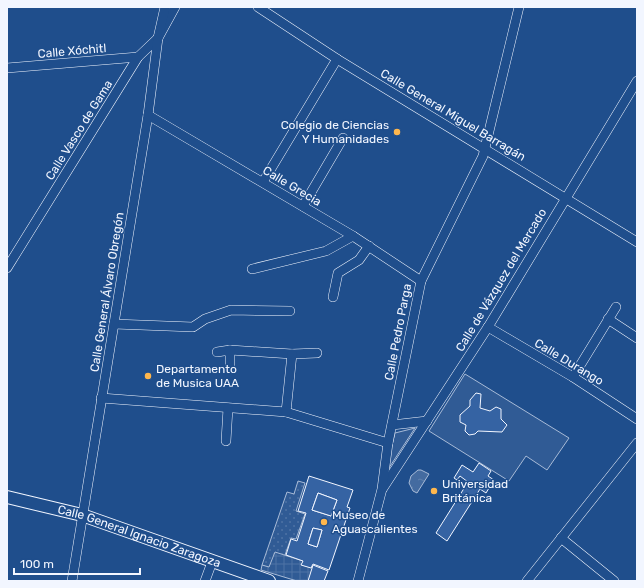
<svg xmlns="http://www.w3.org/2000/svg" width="644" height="588" viewBox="0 0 644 588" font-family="Rubik,sans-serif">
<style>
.built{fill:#305b95;stroke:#a8bbd7}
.garden{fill:url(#garden-dots);stroke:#a8bbd7}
.plaza{fill:url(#plaza-grid);stroke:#a8bbd7}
.water{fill:url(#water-ripples);stroke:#a8bbd7}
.building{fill:#3563a3;stroke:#f2f6ff;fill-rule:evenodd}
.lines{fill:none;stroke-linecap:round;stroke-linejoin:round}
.minor-casing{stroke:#f2f6ff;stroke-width:10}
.major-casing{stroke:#f2f6ff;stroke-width:14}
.minor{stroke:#1f4e8c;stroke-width:9}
.major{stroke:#1f4e8c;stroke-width:12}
.poi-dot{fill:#ffb74d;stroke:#1f4e8c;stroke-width:1.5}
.labels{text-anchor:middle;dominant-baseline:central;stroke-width:3;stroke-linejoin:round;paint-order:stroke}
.street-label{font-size:12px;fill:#f2f6ff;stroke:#1f4e8c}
.poi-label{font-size:12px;fill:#f2f6ff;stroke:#1f4e8c;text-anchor:start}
</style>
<defs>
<pattern id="garden-dots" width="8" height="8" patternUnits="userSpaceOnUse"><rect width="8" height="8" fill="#305b95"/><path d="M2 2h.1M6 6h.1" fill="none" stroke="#4e73a5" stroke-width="1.8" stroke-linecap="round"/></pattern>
<pattern id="plaza-grid" width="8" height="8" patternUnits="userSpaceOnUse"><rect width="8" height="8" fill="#305b95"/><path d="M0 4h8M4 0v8" fill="none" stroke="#4e73a5"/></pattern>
<pattern id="water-ripples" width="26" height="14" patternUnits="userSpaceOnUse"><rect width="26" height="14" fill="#446ba0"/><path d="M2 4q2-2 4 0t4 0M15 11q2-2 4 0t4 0" fill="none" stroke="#5f81ae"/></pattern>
</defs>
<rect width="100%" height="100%" fill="#1f4e8c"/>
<g class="built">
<path d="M465,374L569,438L547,470L526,456L509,481L429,431Z"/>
<path d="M415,428L385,474L395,433Z"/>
</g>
<path class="garden" d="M298,481L305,483L296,511L305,514L296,539L291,538L285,555L269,568L262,565L287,492L294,494Z"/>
<path class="plaza" d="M275,552L303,561L302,565L313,568L308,581H297L261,570L262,565L269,567Z"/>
<path class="water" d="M418,470H421L429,474L417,493L413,491L409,483L411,476Z"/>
<g class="building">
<path d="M476,393L481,394L480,408L490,411L496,407L501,409V419L507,425L502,432L478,431L475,434L469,435L465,431L466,425L460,422V415L470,406V400Z"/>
<path d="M479,463L491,471L488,476L494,480L486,493L480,489L447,541L436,533L468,482L460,476L457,480L454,478L462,465L473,472Z"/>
<path d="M309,476L353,490L347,507L350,508L329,570L313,564L311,568L301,565L303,561L286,555L291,539L297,541L306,513L298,511ZM318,493L337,500L331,516L312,510ZM313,528L322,530L317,547L308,544Z"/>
<path d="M318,493L337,500L331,516L312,510Z"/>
<path d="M313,528L322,530L317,547L308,544Z"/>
<path d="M313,565L328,571L324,581H308Z"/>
</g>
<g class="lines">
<defs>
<g id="minor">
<path d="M258,7L337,59L637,242"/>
<path d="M7,68L138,57"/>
<path d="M148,115L353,236L421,281"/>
<path d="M263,182L337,59"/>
<path d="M303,206L343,138"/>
<path d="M7,268L138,57L158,38L175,7"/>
<path d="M252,269L326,251L353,236"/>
<path d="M333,297L338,273L359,260L369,246"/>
<path d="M608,319L637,338"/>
<path d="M114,324L193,327L205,319L231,310L290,311"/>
<path d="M488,327L573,377L637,419"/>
<path d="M230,350L292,354L317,353"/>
<path d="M217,352L230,350V368"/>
<path d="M573,377L616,307"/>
<path d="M101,398L286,412L388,443"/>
<path d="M286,412L292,354"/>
<path d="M392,425L427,421"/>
<path d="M226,441L228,408"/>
<path d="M383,488L488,327L637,81"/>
<path d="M561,538L614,581"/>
<path d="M72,581L148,115L158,38L165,7"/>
<path d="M205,581L212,562"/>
<path d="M358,581L382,489L388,443L421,281L483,156L519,7"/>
<path d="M527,581L637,443"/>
</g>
<g id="major">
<path id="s1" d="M7,497L82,515L269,581"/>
</g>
</defs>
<use href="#minor" class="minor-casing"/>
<use href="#major" class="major-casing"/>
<use href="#minor" class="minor"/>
<use href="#major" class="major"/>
</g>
<g class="poi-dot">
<circle cx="397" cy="132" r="4"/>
<circle cx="148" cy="376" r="4"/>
<circle cx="434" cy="491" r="4"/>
<circle cx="324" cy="522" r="4"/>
</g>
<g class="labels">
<g class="street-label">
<text transform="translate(72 51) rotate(-5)">Calle Xóchitl</text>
<text transform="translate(453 115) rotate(31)">Calle General Miguel Barragán</text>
<text transform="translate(79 130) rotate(-58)">Calle Vasco de Gama</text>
<text transform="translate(292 186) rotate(31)">Calle Grecia</text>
<text transform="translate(501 280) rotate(-59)">Calle de Vázquez del Mercado</text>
<text transform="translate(107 292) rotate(-81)">Calle General Álvaro Obregón</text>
<text transform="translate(398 332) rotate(-79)">Calle Pedro Parga</text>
<text transform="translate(569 362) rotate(31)">Calle Durango</text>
<text stroke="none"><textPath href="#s1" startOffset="138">Calle General Ignacio Zaragoza</textPath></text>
</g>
<g class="poi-label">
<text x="389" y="125" text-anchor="end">Colegio de Ciencias<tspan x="389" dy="14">Y Humanidades</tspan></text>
<text x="156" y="369">Departamento<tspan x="156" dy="14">de Musica UAA</tspan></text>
<text x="442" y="484">Universidad<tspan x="442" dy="14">Británica</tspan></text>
<text x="332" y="515">Museo de<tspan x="332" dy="14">Aguascalientes</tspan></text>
</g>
</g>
<rect width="644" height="588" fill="none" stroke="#f2f6ff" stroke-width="16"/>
<path d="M14 568v6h126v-6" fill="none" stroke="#f2f6ff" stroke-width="2"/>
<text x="20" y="568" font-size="12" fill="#f2f6ff" stroke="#1f4e8c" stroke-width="3" paint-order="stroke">100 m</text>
</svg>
